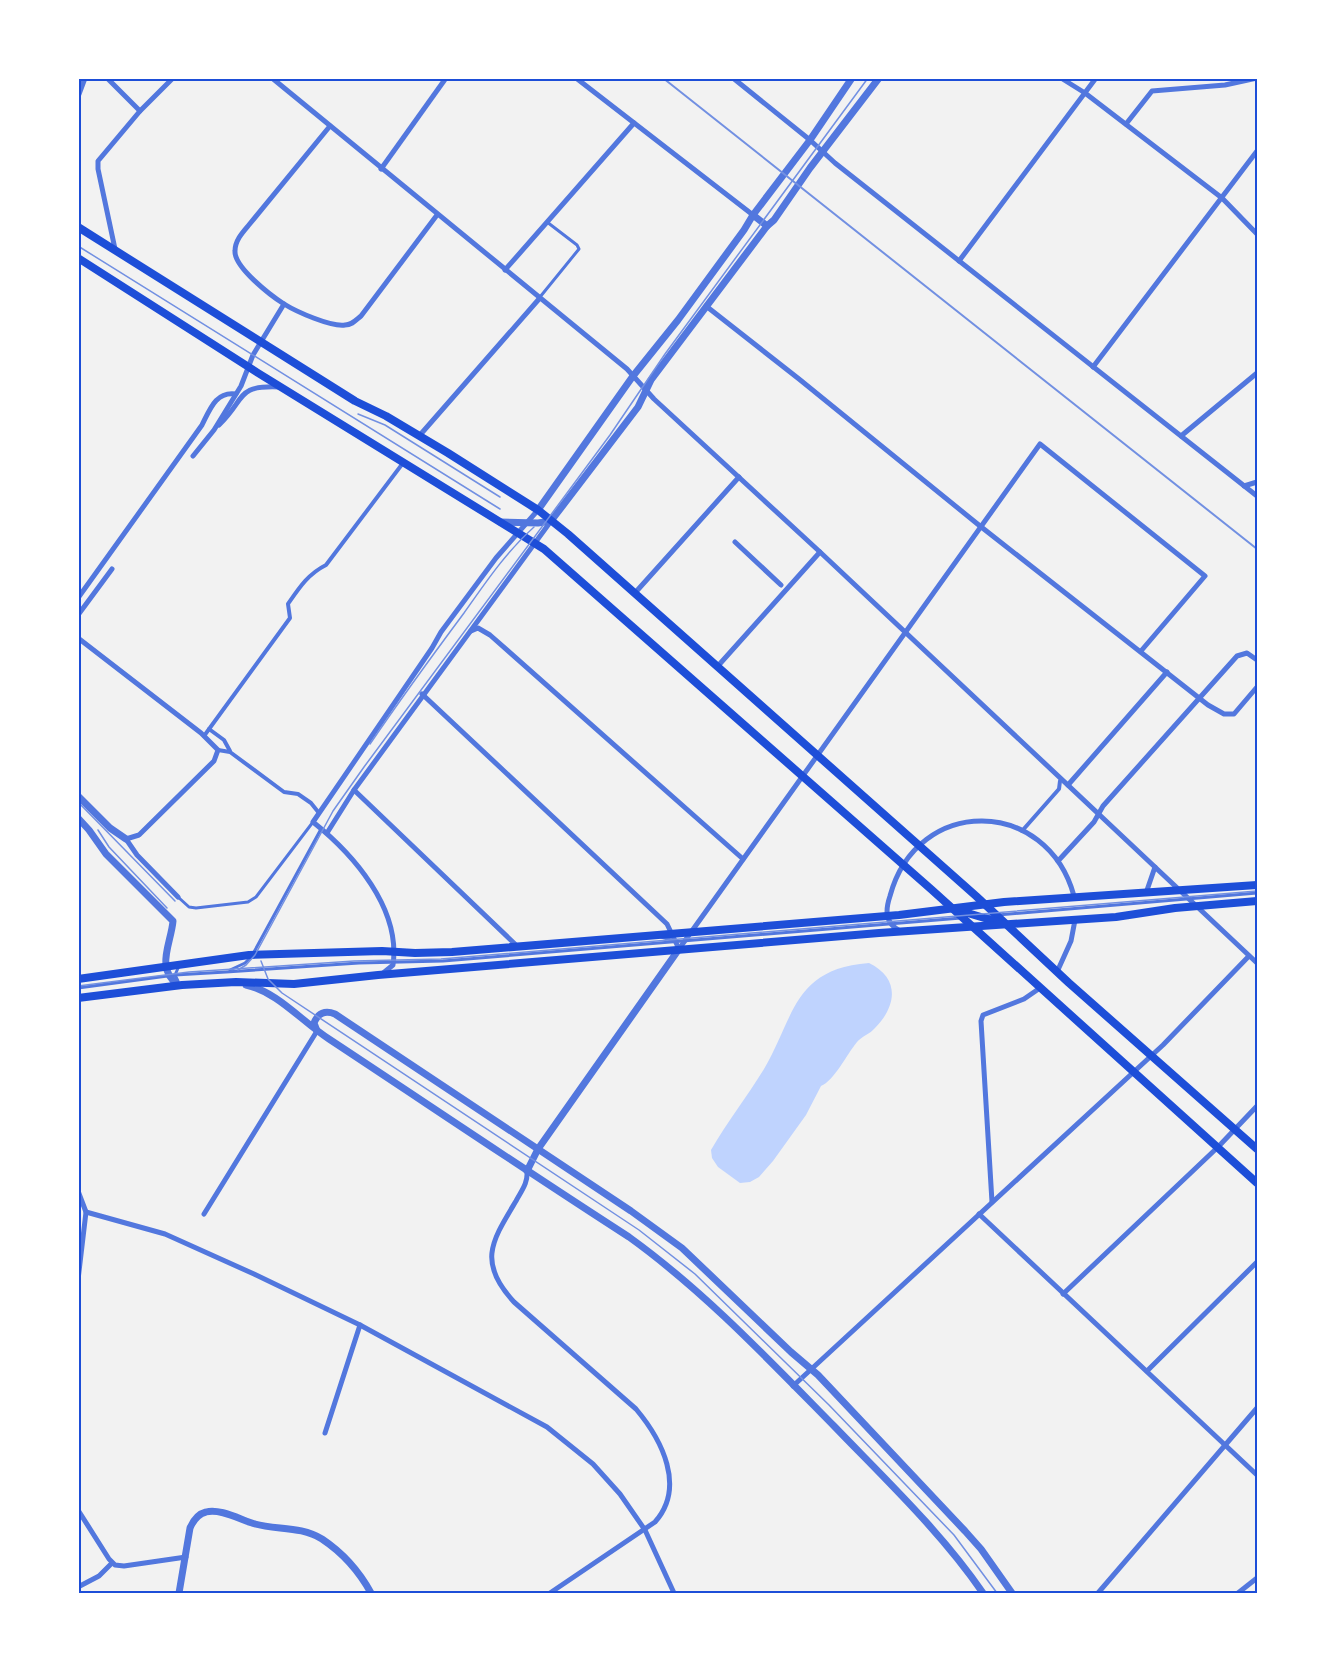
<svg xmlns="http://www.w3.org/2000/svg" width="1335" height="1671" viewBox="0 0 1335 1671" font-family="Poppins,sans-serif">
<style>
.water{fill:#bfd3fe}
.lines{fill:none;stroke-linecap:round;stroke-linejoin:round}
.service{stroke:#5277de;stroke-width:3}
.pedestrian{stroke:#5277de;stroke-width:4}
.minor{stroke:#5277de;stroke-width:5}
.tertiary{stroke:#5277de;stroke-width:7}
.secondary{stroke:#1d4ed8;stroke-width:8}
.tram{stroke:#7290e2;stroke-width:1.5}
.rail{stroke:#7290e2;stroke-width:2}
.neatline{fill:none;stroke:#1d4ed8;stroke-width:2}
</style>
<rect width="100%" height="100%" fill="#f2f2f2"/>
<path class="water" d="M869,963C900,978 897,1006 875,1028C870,1034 862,1036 857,1042C847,1054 834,1081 821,1086L806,1115L773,1161L759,1177L750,1182L740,1183L718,1167L712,1158L711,1150C727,1122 747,1097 764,1069C795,1016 793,969 869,963Z"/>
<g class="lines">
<g class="service">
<path d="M540,297L579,249L577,245L547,222"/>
<path d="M178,897L189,907L196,908L248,902L256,897L313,822"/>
<path d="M986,916L1257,893"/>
<path d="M661,937L675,941"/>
<path d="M254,952L321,829"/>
<path d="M230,970L245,963L250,958"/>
<path d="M178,981L175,975L179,966"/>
<path d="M78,988L175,975L226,972L359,963L443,961L961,918"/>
</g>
<g class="pedestrian">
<path d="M209,729L224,740L230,751"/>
<path d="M204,736L290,618L288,604C299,588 308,574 326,565L403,463"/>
<path d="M218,750L230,752L284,792L298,794L311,803L319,813"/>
<path d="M1022,831L1059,789L1060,781"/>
</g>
<g class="minor">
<path d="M107,78L140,111"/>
<path d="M272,78L627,369L654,399L820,552L1257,963"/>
<path d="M576,78L753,215"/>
<path d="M733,78L810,140L835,163L1257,496"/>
<path d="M1061,78L1085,93L1222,198L1257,234"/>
<path d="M1126,124L1152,91L1225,85L1257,78"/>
<path d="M330,126L248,226C242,233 235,241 235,251C234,267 270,295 284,304C297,312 331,327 345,325C352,325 356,320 361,316L437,215"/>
<path d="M381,169L446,78"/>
<path d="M115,249L98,169V161L140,111L173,78"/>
<path d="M959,261L1096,78"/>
<path d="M505,270L634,123"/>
<path d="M706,306L799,379L980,526L1208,705L1224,714H1234L1257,687"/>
<path d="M1093,367L1257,151"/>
<path d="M219,425C247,398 235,385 280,387"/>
<path d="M420,435L539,299"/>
<path d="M1181,436L1257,373"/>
<path d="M193,456L214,430L241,386L253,355L284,304"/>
<path d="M1244,486L1257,482"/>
<path d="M735,542L781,585"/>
<path d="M634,594L739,477"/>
<path d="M78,598L202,425C210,409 216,391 236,394"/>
<path d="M78,615L112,569"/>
<path d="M471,631L478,628L490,635L743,859"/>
<path d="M78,638L201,733L218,750L214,761L139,835L126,839L137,855L178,897"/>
<path d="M717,667L820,552"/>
<path d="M422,694L667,924L679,949"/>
<path d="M1068,785L1167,672"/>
<path d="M354,790L517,946"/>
<path d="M327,833L354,790L551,521"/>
<path d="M1058,861L1094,822L1103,806L1237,656L1247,653L1257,660"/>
<path d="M1146,893L1155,867"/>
<path d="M900,931C885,923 885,911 890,896C917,795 1047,797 1074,896"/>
<path d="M679,949L1040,444L1205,576L1141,651"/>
<path d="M1057,972L1071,941L1075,920"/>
<path d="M382,974L393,965C401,908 353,854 313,822L432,648L441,632L496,558L538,510"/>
<path d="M527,1171C528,1183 522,1190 516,1201C492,1241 477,1262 514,1302L636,1409C662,1440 686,1487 655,1522L550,1593"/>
<path d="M78,1191L86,1212L78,1280"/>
<path d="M992,1202L981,1021L983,1015L1024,999L1040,988"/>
<path d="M86,1212L165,1234L254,1274L360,1325L547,1427L593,1464L620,1494L645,1530L674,1593"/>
<path d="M204,1214L317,1031"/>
<path d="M979,1214L1257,1475"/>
<path d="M1063,1294L1218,1147L1257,1106"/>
<path d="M1147,1371L1257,1262"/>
<path d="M793,1386L1163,1045L1249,956"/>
<path d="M325,1433L360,1325"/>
<path d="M78,1510L109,1559L115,1565L124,1566L186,1557"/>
<path d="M78,1587L99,1576L112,1563"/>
<path d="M1098,1593L1257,1408"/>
<path d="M1238,1593L1257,1578"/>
</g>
<g class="tertiary">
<path d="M78,94L84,78"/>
<path d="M753,215L767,226"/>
<path d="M538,510L633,376L678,320L744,230L753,215L810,140L852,78"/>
<path d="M500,522L538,523L551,521L638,407L651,380L767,226L774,220L810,168L879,78"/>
<path d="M78,796L110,828L126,839"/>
<path d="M78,818L89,830L106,854L173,921C171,944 155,968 178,985"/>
<path d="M246,985C278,992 301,1021 329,1039C429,1105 528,1172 629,1237C704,1291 769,1360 834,1426C886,1480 941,1532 983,1593"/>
<path d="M317,1031L314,1023C318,1013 325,1010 335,1014L631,1211L682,1248L791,1352L818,1375L965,1531L981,1549L1012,1593"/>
<path d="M527,1171L538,1149L679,949"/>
<path d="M179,1593L190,1528C193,1521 198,1514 206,1512C220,1508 241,1520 255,1524C277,1530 301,1526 322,1539C343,1553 359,1571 371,1593"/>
</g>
<g class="secondary">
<path d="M78,227L355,401L386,416L448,453L538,510L568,534L976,896L1069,983L1257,1149"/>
<path d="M78,258L258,373L544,549L932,890L1257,1183"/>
<path d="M961,911L1001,923"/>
<path d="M78,979L249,955L382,951L415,953L452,952L899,915L1004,902L1257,885"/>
<path d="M78,998L182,985L236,982L294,984L378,975L879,933L1116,917L1175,908L1257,901"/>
</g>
<g class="tram">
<path d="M78,246L500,509"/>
<path d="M358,414L385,425L500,497"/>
<path d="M370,744C400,700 432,656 464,613C486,582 506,552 534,527"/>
<path d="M78,802L175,901"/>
<path d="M98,830L109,847L167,908"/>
<path d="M261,961L268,979L282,993L639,1230L695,1274L829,1405L954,1535L997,1593"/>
<path d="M238,970L246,965L255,955L333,811L364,767L610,435L665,354L868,78"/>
<path d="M78,986L189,972L354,961L441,959L1257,891"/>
</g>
<path class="rail" d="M663,78L1257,549"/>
</g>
<rect width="1335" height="1671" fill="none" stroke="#ffffff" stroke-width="159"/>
<rect x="80" y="80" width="1176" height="1512" class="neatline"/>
</svg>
